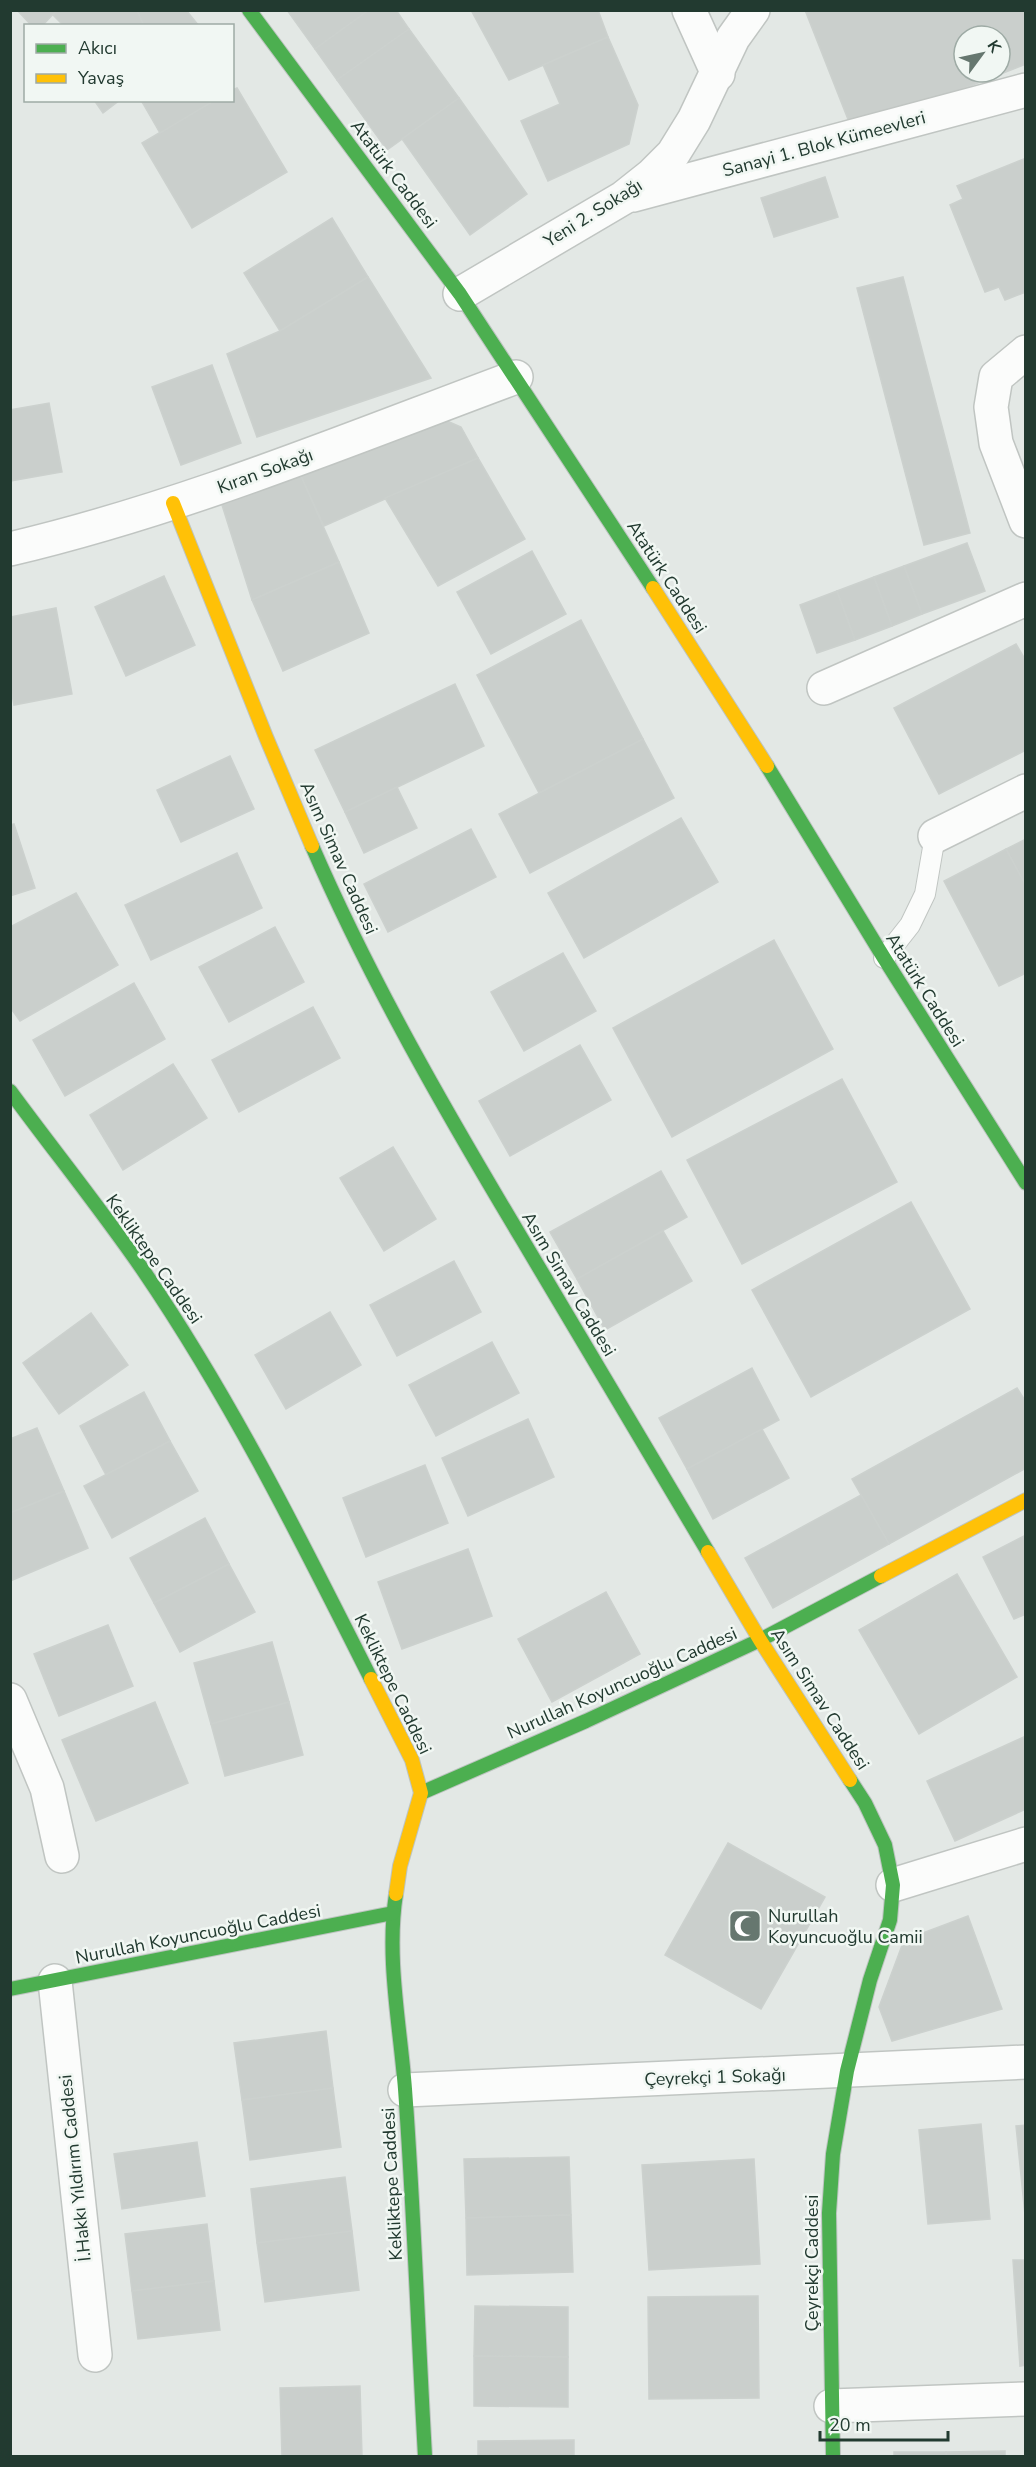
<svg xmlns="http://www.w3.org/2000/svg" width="1036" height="2467" viewBox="0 0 1036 2467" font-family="'Nunito Sans',sans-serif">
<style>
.building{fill:#cacfcc;stroke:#ccd1ce;stroke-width:1.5;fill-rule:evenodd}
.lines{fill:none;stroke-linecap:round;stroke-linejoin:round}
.lane-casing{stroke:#c0c5c2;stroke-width:22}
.street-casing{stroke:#c0c5c2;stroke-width:36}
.fast-casing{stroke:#bdc4c0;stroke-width:16}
.slow-casing{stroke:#bdc4c0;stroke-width:16}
.lane{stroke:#fbfcfb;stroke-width:20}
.street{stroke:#fbfcfb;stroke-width:33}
.fast{stroke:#4caf50;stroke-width:14}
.slow{stroke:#ffc107;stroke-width:14}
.labels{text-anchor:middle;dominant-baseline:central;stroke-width:5;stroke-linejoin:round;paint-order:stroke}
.street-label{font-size:18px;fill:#223a30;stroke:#f1f7f3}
.poi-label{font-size:18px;fill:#223a30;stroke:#f1f7f3;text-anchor:start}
</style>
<rect width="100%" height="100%" fill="#e3e8e5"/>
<g class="building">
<path d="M17,10H57L42,26H32Z"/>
<path d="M57,10H137L144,26H64L53,15Z"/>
<path d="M137,10H186L199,26H144Z"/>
<path d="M287,10H369L315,49Z"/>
<path d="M369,10H396L409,29L337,80L315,49Z"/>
<path d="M471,10H598L608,37L509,80Z"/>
<path d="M805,10H1026V64L853,132ZM964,36H1000V72H964Z"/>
<path d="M409,29L459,98L387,150L337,80Z"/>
<path d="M608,37L638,105L629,144L548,181L521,121L560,104L543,65Z"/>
<path d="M237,88L287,172L192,228L142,143L215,100H232V90Z"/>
<path d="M459,98L527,194L470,235L402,139Z"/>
<path d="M94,100H120L103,113Z"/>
<path d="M141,100H215L160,133Z"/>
<path d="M1026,158V292L1005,300L999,287L985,292L950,205L963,199L957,186Z"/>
<path d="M825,177L838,217L774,237L761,198Z"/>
<path d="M332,218L368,277L280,331L244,273Z"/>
<path d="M368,277L431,378L257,437L227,354L280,331Z"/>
<path d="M903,277L970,533L924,545L857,288Z"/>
<path d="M212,365L241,443L181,465L152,387Z"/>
<path d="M49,403L62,472L10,481V410Z"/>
<path d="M447,421L461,427L478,458L324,526L300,474L403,434Z"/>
<path d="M478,458L525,539L438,586L385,498Z"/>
<path d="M300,474L339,562L252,600L222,505Z"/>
<path d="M967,543L985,591L922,614L904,566Z"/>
<path d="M532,551L566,614L491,654L457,592Z"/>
<path d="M339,562L369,633L283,671L252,600Z"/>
<path d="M904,566L922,614L892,626L874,577Z"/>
<path d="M164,576L195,645L126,676L95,607Z"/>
<path d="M874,577L892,626L855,640L837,591Z"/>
<path d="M837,591L855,640L817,653L800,605Z"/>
<path d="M56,608L72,694L14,705L10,684V617Z"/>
<path d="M581,620L643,739L539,793L477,675Z"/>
<path d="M1016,644L1026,661V750L939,794L894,708Z"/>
<path d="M455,684L484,746L345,812L315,750Z"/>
<path d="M643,739L674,798L530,873L499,814Z"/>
<path d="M230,756L254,809L181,842L157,790Z"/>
<path d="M397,787L417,828L364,853L345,812Z"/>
<path d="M681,818L718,882L584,958L548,893Z"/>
<path d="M14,824L35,888L10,896V825Z"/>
<path d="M471,829L496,877L388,932L364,884Z"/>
<path d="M1026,839V886L1006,849Z"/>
<path d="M1006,849L1026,886V973L999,986L944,881Z"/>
<path d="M237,853L262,908L151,960L125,905Z"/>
<path d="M76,893L118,965L20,1021L10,1007V927Z"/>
<path d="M275,927L304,982L229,1022L199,967Z"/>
<path d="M774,940L833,1049L672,1137L613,1028Z"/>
<path d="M563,953L596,1011L524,1051L491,992Z"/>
<path d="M134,983L165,1039L65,1096L33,1040Z"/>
<path d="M313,1007L340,1058L239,1112L212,1060Z"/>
<path d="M580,1045L611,1100L510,1156L479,1101Z"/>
<path d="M173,1064L207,1118L123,1170L90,1115Z"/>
<path d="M842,1079L897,1182L742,1264L687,1160Z"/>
<path d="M393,1147L436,1219L384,1251L340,1178Z"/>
<path d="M661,1171L687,1217L577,1279L550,1232Z"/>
<path d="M911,1202L970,1309L811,1397L752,1290Z"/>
<path d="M663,1231L692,1281L605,1330L577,1279Z"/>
<path d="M454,1261L481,1312L397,1356L370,1305Z"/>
<path d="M330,1312L361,1365L286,1409L255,1355Z"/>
<path d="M91,1313L128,1365L59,1414L23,1363Z"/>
<path d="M492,1342L519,1393L436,1436L409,1385Z"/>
<path d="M752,1368L779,1420L687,1469L659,1418Z"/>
<path d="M1017,1388L1026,1402V1468L889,1544L852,1479Z"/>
<path d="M144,1392L170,1441L106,1475L80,1426Z"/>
<path d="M528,1419L554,1477L468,1516L442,1458Z"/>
<path d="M37,1428L64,1491L10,1513V1439Z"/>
<path d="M762,1429L789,1478L713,1519L687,1469Z"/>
<path d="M170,1441L198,1491L112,1538L84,1486Z"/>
<path d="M425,1465L448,1523L366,1557L343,1498Z"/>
<path d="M64,1491L88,1548L10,1581V1513Z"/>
<path d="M861,1495L889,1544L773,1608L745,1558Z"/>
<path d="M205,1518L229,1564L154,1603L130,1558Z"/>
<path d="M1026,1535V1614L1014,1619L983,1557Z"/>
<path d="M468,1549L492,1616L402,1649L378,1582Z"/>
<path d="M229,1564L255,1612L180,1652L154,1603Z"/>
<path d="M957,1574L1017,1677L919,1734L859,1630Z"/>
<path d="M606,1592L640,1654L552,1702L518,1639Z"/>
<path d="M108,1625L133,1686L59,1716L34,1654Z"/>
<path d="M272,1642L289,1702L211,1724L194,1663Z"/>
<path d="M155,1702L188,1783L96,1821L62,1740Z"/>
<path d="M289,1702L303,1755L225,1776L211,1724Z"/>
<path d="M1026,1736V1809L955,1841L927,1781Z"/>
<path d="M728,1843L825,1897L761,2009L665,1955Z"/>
<path d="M968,1916L1002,2009L892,2041L879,2007L904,1940Z"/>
<path d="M326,2031L333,2088L242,2100L234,2043Z"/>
<path d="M333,2088L341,2147L250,2160L242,2100Z"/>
<path d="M981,2124L990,2219L928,2224L919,2130Z"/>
<path d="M1026,2125V2215H1025L1016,2126Z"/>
<path d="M197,2142L205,2196L122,2209L114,2154Z"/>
<path d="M569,2157L571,2215L466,2218L464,2159Z"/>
<path d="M754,2159L760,2264L649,2270L642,2165Z"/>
<path d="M345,2177L352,2231L257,2243L251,2189Z"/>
<path d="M571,2215L573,2272L467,2275L466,2218Z"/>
<path d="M207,2224L214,2281L132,2291L125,2234Z"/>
<path d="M352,2231L359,2290L265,2302L257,2243Z"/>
<path d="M1013,2260H1026V2365L1020,2366Z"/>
<path d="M214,2281L220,2330L138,2339L132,2291Z"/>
<path d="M758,2296L759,2398L649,2399L648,2297Z"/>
<path d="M475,2306L568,2307V2357L474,2356Z"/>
<path d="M474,2356L568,2357V2407L474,2406Z"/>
<path d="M360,2386L362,2456H282L280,2388Z"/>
<path d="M574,2440V2456H478V2441Z"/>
<path d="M1005,2451V2456H946V2452Z"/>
<rect x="894" y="2452" width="52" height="4"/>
</g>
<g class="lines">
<defs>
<path id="lane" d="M884,958L910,925L925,894L935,836"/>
<g id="street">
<path d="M689,10L718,74"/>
<path d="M633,195L1026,90"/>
<path d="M460,294L623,198L652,175L673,154L694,120L733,38L753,10"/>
<path d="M1026,352L996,377L991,407L996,443L1026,521"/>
<path d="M10,549C184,508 349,439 516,377"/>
<path d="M824,688L1026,599"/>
<path d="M935,836L1026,791"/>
<path d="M10,1700L47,1788L62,1856"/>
<path d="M893,1885L1026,1844"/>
<path d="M55,1981L95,2355"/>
<path d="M405,2090L1026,2062"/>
<path d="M831,2406L1026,2399"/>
</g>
<g id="fast">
<path d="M249,10L460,294L653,588"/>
<path d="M767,766L884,958L1026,1183"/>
<path d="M312,846C371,982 446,1112 522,1239C584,1343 646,1448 708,1552"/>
<path d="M10,1091C54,1151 101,1209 143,1270C231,1399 301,1540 371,1679"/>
<path d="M421,1793L586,1721L760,1640L881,1576"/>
<path d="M396,1894C386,1957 400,2025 405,2089C414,2211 418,2334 425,2456"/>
<path d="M10,1989L393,1913"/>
<path d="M833,2456L829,2213L833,2154L847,2071L870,1980L890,1920L893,1885L885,1845L865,1803L850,1780"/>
</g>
<g id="slow">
<path d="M173,503L266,737L312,846"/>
<path d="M653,588L767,766"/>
<path d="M708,1552L760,1640L850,1780"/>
<path d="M881,1576L1026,1500"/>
<path d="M371,1679L412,1760L421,1793L400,1866L396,1894"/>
</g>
</defs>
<use href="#lane" class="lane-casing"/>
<use href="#street" class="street-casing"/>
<use href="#fast" class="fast-casing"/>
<use href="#slow" class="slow-casing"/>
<use href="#lane" class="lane"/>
<use href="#street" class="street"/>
<use href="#fast" class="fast"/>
<use href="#slow" class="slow"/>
</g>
<defs>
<symbol id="mosque-square" viewBox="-11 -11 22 22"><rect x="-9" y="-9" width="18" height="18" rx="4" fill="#66776f" stroke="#f1f7f3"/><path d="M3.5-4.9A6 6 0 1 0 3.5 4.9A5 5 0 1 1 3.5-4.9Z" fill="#fff"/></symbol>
</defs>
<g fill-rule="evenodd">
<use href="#mosque-square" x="726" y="1907" width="38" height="38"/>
</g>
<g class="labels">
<g class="street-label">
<text transform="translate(824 144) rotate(-15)">Sanayi 1. Blok Kümeevleri</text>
<text transform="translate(394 174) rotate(53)">Atatürk Caddesi</text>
<text transform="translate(593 213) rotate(-32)">Yeni 2. Sokağı</text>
<text transform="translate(265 471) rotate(-20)">Kıran Sokağı</text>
<text transform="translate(667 577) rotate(57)">Atatürk Caddesi</text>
<text transform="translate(339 858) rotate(66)">Asım Simav Caddesi</text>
<text transform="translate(925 990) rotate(58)">Atatürk Caddesi</text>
<text transform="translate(154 1259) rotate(55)">Kekliktepe Caddesi</text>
<text transform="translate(569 1284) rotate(59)">Asım Simav Caddesi</text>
<text transform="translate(622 1683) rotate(-24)">Nurullah Koyuncuoğlu Caddesi</text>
<text transform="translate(393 1684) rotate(64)">Kekliktepe Caddesi</text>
<text transform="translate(820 1699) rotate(57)">Asım Simav Caddesi</text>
<text transform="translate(198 1934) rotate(-11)">Nurullah Koyuncuoğlu Caddesi</text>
<text transform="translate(715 2077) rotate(-2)">Çeyrekçi 1 Sokağı</text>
<text transform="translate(75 2168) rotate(-96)">İ.Hakkı Yıldırım Caddesi</text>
<text transform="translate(392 2184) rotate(-93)">Kekliktepe Caddesi</text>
<text transform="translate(812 2263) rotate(-90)">Çeyrekçi Caddesi</text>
</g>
<g class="poi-label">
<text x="768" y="1916">Nurullah<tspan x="768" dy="21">Koyuncuoğlu Camii</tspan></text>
</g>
</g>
<rect width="1036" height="2467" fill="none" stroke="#223a30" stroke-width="24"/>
<rect x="24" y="24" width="210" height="78" fill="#f1f7f3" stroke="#9eaba5" stroke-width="1.5"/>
<rect x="36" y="44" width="30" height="9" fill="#4caf50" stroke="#9eaba5" stroke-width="1.5"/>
<text x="78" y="54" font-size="18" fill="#223a30">Akıcı</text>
<rect x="36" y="74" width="30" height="9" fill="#ffc107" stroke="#9eaba5" stroke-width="1.5"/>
<text x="78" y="84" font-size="18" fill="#223a30">Yavaş</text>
<g transform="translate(982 54) rotate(57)"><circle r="28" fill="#f1f7f3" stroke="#9eaba5" stroke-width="1.5"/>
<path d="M0-4.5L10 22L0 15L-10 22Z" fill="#66776f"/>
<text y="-9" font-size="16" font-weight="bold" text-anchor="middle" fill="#223a30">K</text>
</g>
<path d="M820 2431v9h128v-9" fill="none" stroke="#223a30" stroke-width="3"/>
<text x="829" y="2431" font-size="18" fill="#223a30" stroke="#f1f7f3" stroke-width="4.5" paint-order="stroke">20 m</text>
</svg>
